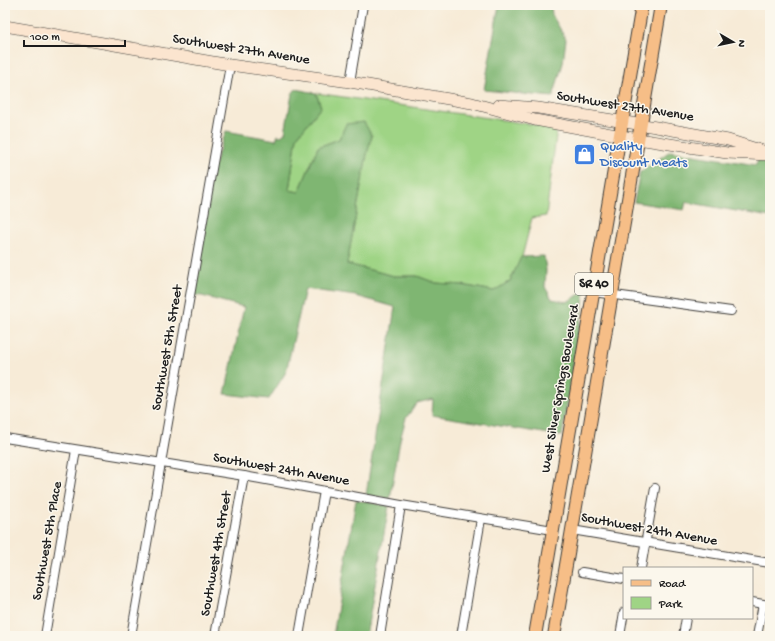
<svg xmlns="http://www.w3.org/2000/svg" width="775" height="641" viewBox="0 0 775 641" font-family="'Gochi Hand',sans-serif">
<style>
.green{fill:#9fd485;stroke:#5e7850}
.forest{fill:#7fb672;stroke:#4e6947}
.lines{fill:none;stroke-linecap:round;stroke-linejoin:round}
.minor-casing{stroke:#3d3b38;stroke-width:10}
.secondary-casing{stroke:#3d3b38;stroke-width:12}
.primary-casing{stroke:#3d3b38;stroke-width:14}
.minor{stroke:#fff;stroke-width:8}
.secondary{stroke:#fbe5cf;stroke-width:11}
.primary{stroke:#f6be87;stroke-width:12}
.labels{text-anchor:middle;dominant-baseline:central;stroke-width:3;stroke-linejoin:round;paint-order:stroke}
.shield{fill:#fbf7ec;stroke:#5f5e5a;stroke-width:1}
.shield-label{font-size:13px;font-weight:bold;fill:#1c1c1c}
.street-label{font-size:14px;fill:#1c1c1c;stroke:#fbf7ec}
.shop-label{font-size:14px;fill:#366cbe;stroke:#fbf7ec;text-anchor:start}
</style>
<rect width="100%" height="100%" fill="#fbf7ec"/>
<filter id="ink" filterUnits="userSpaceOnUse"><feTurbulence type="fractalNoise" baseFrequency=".025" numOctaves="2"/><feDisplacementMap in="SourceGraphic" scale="8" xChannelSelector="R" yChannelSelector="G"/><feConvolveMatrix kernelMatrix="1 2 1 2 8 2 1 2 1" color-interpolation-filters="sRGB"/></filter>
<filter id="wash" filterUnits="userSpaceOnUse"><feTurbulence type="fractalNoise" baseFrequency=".012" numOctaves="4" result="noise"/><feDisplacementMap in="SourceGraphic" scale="16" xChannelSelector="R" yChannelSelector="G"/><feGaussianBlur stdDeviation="0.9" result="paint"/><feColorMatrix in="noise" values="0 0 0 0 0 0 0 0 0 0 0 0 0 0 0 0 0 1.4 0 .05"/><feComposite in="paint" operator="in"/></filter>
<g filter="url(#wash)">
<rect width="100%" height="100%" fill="#f7ebd7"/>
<path class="green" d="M316,93L557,128L546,216L532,218L522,257L510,281L494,291L462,285L436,283L417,276H394L347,264L367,153L372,136L347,124L339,139L318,147L299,192L289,190L297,137L321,107Z"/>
<g class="forest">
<path d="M499,5H551L552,15L566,39L563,63L553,97L484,90Z"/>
<path d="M296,89L316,93L321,107L297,137L289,190L299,192L318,147L339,139L346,124L364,122L372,136L367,154L347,264L394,276H417L436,283L462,285L494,291L510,281L521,257L544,256L546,270L545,287L552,299L567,302L585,291L562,436L432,415L433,399L417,403L406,418L400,440L390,499L366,495L395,307L356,296L305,289L286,372L269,399L225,394L244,307L202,296L191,295L213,168L226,131L276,140L278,135L281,136L285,133L292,94Z"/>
<path d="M670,151L756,165L759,158L770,159V217L686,202L684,210L634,202L640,172Z"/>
<path d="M356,500L389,506L366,636H333Z"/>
</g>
</g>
<g filter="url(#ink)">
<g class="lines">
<defs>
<g id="minor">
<path d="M350,82L363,5"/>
<path d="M593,292L731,311"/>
<path d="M5,438L244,476L401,505L553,530"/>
<path d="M572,530L770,563"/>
<path d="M641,568L655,488"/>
<path d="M582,572L624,579"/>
<path d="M752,602L763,604L770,607"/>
<path d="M45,636L76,450"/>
<path d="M131,636L230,65"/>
<path d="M215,636L244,476"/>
<path d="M299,636L324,491"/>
<path d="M380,636L401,505"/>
<path d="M461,636L481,519"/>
<path d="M620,636L624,612"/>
<path d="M683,636L686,618"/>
<path d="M757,636L763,604"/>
</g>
<g id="secondary">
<path d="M5,26L230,65L350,82L472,103L535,120L638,139L727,153L770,155"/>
<path d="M499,105L538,108L656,127L728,140L763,151"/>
</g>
<g id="primary">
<path d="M535,636L642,5"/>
<path d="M554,636L661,5"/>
</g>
</defs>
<use href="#minor" class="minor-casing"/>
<use href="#secondary" class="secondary-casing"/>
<use href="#primary" class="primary-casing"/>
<use href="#minor" class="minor"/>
<use href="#secondary" class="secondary"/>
<use href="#primary" class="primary"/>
</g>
</g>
<defs>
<symbol id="shop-square" viewBox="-11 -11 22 22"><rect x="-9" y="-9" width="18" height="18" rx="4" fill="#3f7fe0" stroke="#fbf7ec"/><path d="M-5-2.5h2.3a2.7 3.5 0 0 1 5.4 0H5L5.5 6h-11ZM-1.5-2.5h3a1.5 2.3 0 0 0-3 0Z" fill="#fff"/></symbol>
</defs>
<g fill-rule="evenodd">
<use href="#shop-square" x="572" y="142" width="25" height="25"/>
</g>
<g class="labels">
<rect class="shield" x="575" y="273" width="38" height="22" rx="3"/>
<g class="shield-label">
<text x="594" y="284">SR 40</text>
</g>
<g class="street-label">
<text transform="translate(241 50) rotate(9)">Southwest 27th Avenue</text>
<text transform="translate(625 107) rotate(9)">Southwest 27th Avenue</text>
<text transform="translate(168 348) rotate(-80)">Southwest 5th Street</text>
<text transform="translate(561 389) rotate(-80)">West Silver Springs Boulevard</text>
<text transform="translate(281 470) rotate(10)">Southwest 24th Avenue</text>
<text transform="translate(649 530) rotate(10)">Southwest 24th Avenue</text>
<text transform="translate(48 541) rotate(-80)">Southwest 5th Place</text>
<text transform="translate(217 554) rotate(-80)">Southwest 4th Street</text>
</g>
<g class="shop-label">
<text x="600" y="147">Quality<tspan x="600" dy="16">Discount Meats</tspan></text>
</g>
</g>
<rect width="775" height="641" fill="none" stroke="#fbf7ec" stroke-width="20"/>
<rect x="623" y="567" width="130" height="52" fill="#fbf7ec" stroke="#a29f99"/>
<rect x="631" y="580" width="20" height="6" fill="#f6be87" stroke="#a29f99"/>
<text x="659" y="587" font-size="12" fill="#1c1c1c">Road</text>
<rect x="631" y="597" width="20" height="12" fill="#9fd485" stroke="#a29f99"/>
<text x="659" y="607" font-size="12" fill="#1c1c1c">Park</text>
<g transform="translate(733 42) rotate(99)" stroke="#fbf7ec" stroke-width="3" paint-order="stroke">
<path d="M0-3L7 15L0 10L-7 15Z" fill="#1c1c1c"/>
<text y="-6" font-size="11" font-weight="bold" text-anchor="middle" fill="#1c1c1c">N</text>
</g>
<path d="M24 40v6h101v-6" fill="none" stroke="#1c1c1c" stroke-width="2"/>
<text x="30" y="40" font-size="12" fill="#1c1c1c" stroke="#fbf7ec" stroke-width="3" paint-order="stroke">100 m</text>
</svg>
